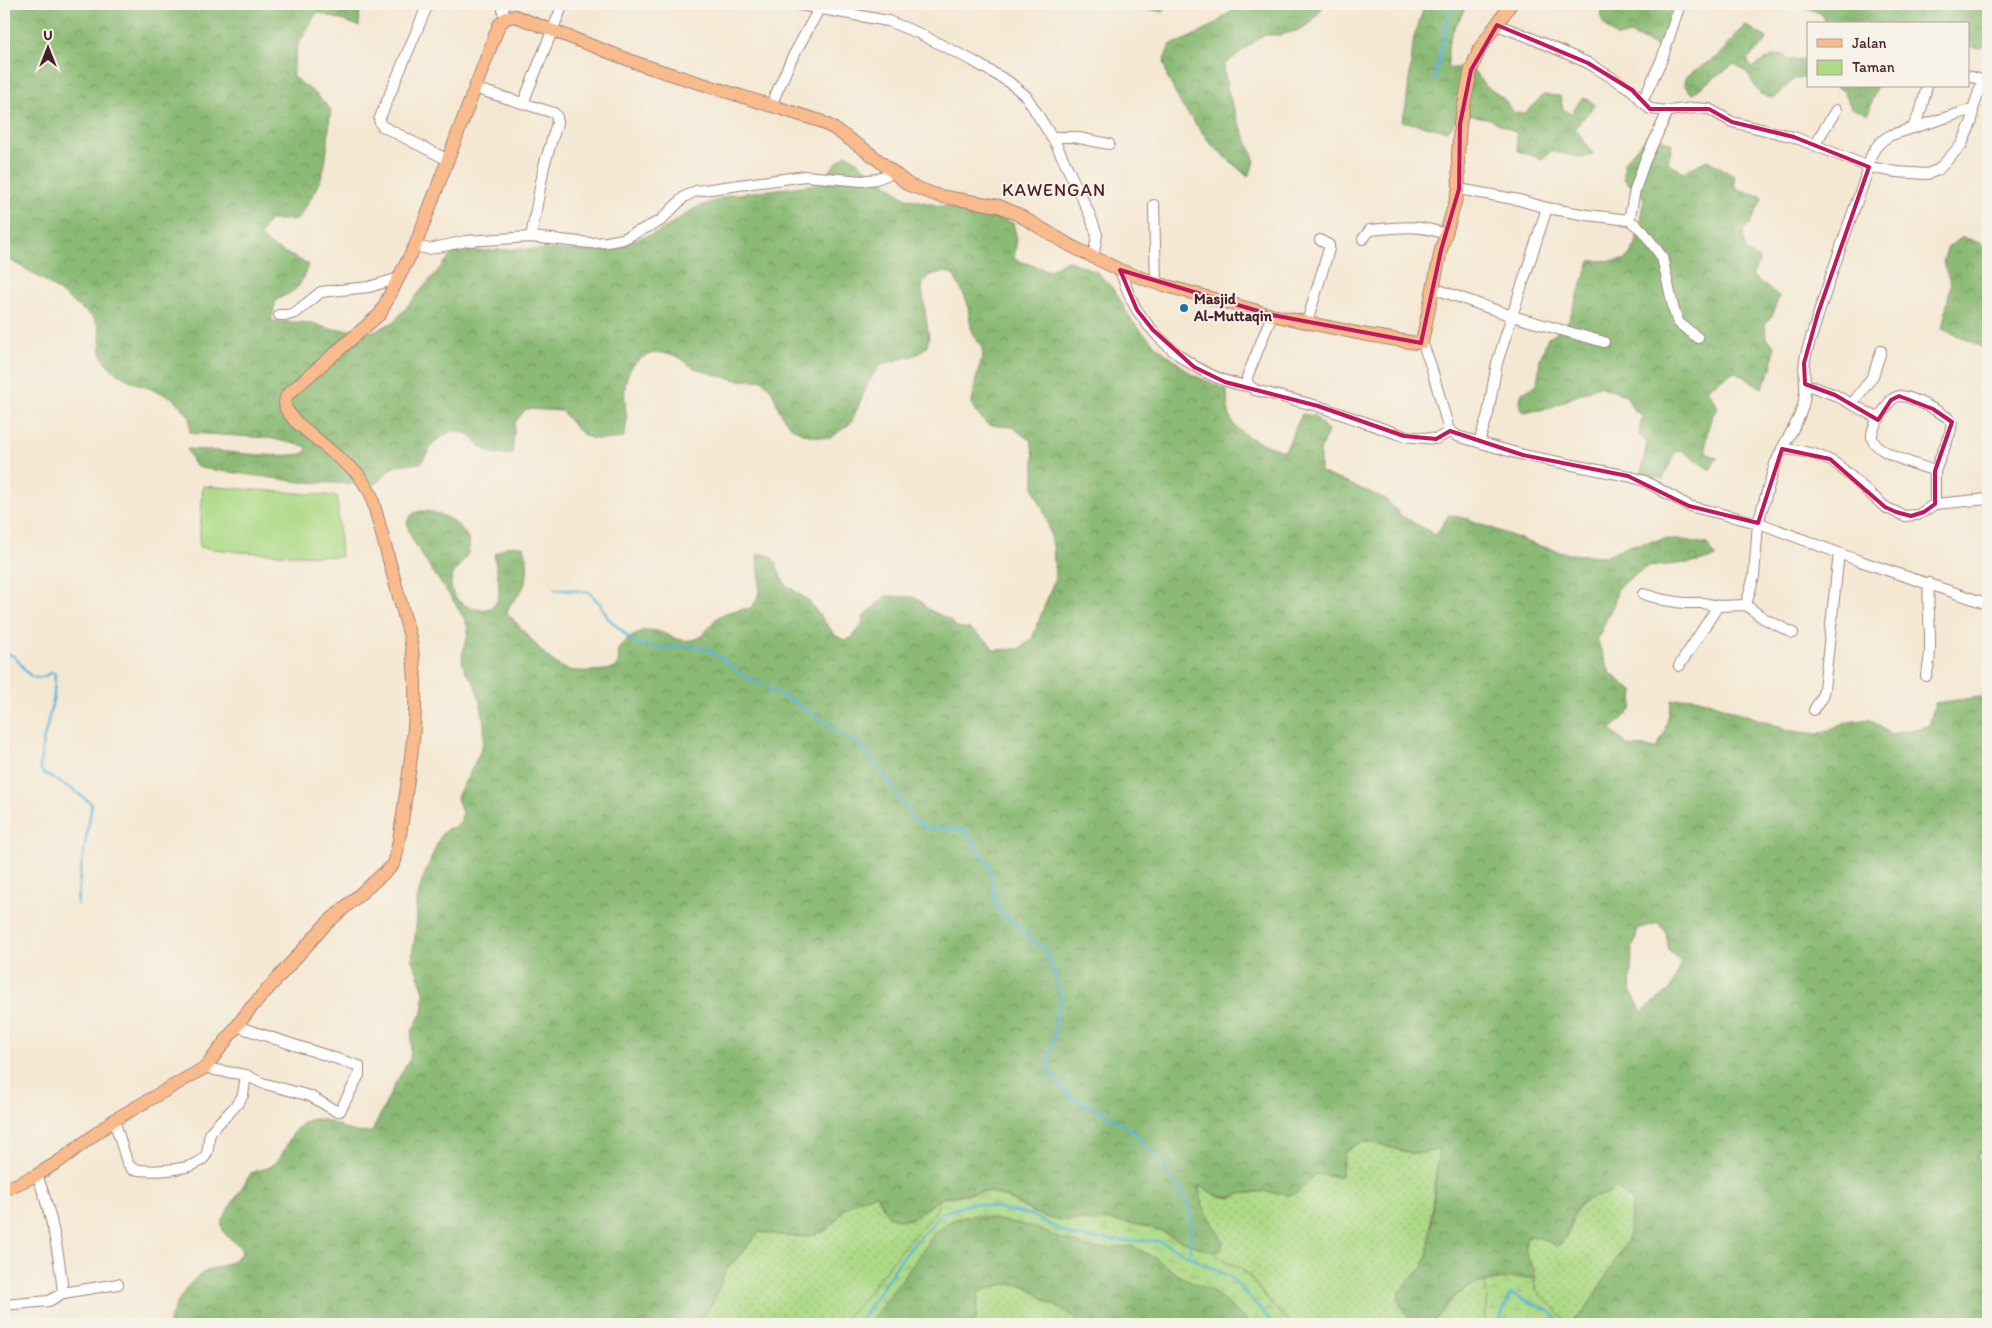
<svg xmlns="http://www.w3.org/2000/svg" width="1992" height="1328" viewBox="0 0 1992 1328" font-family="Itim,sans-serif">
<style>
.grass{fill:url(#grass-dots);stroke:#7c7c59}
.forest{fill:url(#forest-crowns);stroke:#6a6c50;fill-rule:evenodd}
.wetland{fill:url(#wetland-marsh);stroke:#7c7c59}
.park{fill:#adda87;stroke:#7c7c59}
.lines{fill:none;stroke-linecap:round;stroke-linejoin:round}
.stream{stroke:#5db6da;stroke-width:2.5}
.minor-casing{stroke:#9f847f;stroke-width:12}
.major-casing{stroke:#9f847f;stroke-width:14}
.minor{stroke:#fff;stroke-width:10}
.major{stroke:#fabb8c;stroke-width:12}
.marked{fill:none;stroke:#c2185b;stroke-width:4;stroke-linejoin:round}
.poi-dot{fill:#1f6fb2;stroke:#f7f3e8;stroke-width:2}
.labels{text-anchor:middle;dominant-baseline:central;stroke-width:4;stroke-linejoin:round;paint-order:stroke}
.poi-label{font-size:15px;font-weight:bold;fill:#4a1f2b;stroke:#f7f3e8;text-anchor:start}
.quarter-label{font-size:18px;letter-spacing:1px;fill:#4a1f2b;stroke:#f7f3e8}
</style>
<defs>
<pattern id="grass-dots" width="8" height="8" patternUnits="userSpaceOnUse" patternTransform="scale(1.25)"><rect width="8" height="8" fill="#adda87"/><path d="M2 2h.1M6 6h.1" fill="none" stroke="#96bb75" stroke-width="1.8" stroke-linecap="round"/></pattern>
<pattern id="forest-crowns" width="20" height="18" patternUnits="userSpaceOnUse" patternTransform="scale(1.25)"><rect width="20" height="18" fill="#8aba74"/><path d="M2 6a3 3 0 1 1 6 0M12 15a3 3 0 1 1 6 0" fill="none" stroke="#73975f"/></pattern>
<pattern id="wetland-marsh" width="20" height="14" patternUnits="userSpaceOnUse" patternTransform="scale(1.25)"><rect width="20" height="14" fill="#adda87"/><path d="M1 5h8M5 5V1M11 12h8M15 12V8" fill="none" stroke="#96bb75"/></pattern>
</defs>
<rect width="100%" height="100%" fill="#f7f3e8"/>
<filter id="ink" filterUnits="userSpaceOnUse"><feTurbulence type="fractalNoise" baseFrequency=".02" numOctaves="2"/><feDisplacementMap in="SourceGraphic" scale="10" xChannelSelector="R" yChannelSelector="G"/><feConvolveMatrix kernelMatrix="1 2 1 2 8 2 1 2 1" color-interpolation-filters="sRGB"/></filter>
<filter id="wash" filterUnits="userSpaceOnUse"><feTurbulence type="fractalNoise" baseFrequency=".0096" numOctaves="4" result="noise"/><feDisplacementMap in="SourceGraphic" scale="20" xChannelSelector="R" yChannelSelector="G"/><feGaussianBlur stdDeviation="1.12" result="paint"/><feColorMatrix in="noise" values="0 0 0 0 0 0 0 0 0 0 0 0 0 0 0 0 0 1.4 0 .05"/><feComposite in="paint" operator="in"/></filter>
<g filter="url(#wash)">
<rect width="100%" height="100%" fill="#f4e8d3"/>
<g class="grass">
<path d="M1361,1142L1376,1143L1407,1153H1424L1439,1148L1431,1213L1430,1243L1423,1268L1410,1279L1402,1309L1413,1322L1445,1309L1455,1296L1477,1283H1485L1487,1298L1484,1324H1292L1273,1306L1247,1273L1240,1268L1225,1262L1214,1252L1221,1249L1219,1234L1213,1227L1202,1203L1199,1185L1216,1195L1232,1198L1239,1194L1268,1191L1276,1194L1299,1192L1315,1174L1333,1177L1341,1175L1345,1151Z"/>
<path d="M1988,1143V1180L1982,1172L1976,1157Z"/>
<path d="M1615,1186L1633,1201L1628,1240L1584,1312L1567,1324L1555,1308L1536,1291L1535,1270L1526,1255L1524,1247L1527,1236H1535L1550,1242L1569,1234C1577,1204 1577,1200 1610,1193Z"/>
<path d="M876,1194L888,1216L911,1220L939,1199L936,1212L904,1246L857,1307L844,1319L829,1324H727C721,1321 689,1324 679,1324L704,1316L713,1302L725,1272L759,1232C780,1235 807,1241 826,1230C835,1224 839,1213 847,1206C854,1200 867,1198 876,1194Z"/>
<path d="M1006,1284L1025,1285L1046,1301L1070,1314L1080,1324H975L979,1292L996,1285Z"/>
</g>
<g class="forest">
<path d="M4,4H360L359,26L317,12L297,47L292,76L317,95L331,110C327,133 329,162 319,183C313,196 305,208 297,220H269L260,235L271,246L308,264C300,288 299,289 276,300L271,321L312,323L330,329L375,331L394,322L453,253L514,249L595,251L657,233L695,208L730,195L819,184L836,163L847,154L906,198L936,205L972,211L1013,223L1017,239L1014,259L1049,271L1067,260L1097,272L1115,291L1132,321L1156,346L1193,375L1227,390C1227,400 1228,420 1236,427C1246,438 1271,448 1285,451L1302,414L1315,416L1328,431L1320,451V472L1386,499L1400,515L1436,535L1449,515L1468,519L1536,545L1570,554L1605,556L1627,546L1665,539L1683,540L1707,544L1716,557L1698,562L1646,567L1618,587L1614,603L1597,640L1610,673L1634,692L1632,709L1611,730L1628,746L1657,748L1665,731L1672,700L1693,697L1793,731L1818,734L1849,722L1869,719L1891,734L1929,726L1935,703L1988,696V1143L1976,1157L1982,1172L1988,1180V1324H1569L1584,1312L1628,1240L1633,1201L1615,1187C1605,1200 1586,1193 1576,1209C1567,1222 1575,1234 1557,1246C1546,1241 1539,1235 1527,1237C1521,1258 1535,1261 1534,1278C1508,1278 1477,1278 1456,1295C1447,1302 1441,1314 1433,1322H1413L1402,1309L1399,1301V1293L1410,1279L1423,1268L1428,1252L1439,1149L1424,1153H1407L1376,1143L1361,1142L1345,1151L1341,1176L1315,1174L1299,1192L1291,1195L1276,1194L1268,1191L1239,1194L1232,1198L1224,1197L1216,1195L1199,1185C1199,1207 1213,1223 1223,1241L1221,1249L1214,1252L1207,1251L1152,1228L1118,1221L1059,1220C1052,1219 1044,1217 1037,1214C1019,1206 1001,1189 980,1192C970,1193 947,1195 938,1200C917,1212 916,1227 888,1216L876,1194C867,1198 854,1201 847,1207C839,1213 835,1224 826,1230C807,1241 780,1235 759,1232L725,1272L713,1302L704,1316L679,1324H168C175,1306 187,1281 205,1272C219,1265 232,1265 242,1252C237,1237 220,1240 222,1220L251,1173C258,1170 268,1169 273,1165C289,1153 289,1120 316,1119C331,1119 343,1130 356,1132C361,1133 367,1132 372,1132L396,1082L410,1059L412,1031L424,1009V991L412,959L417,920L416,904L422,881L441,835L447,829L454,827L461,821L462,813L457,798C460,789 465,783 469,774C474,765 480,753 483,743C487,727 481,703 476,687C473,679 464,673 463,664C460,652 468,641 468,631C468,624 463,616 459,610C451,594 401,534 408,520C418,498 467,521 469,544C471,562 445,570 452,591C456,606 486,617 496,603C503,594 496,566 494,555C503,547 513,543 524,547C530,564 529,582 517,597C512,603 509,604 507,613C522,627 547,663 566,669C576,673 605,671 616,668L619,660L618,649C655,608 666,648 696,639C704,637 707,629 712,623C722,611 736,610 751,608C764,594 759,573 757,555L763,554L771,556L776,563L781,578L786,585L808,600L835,635L844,640L852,638L862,625L863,617L886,596L913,597L921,601L926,608L950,620L956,627L969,629L976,633L989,643L994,650L1019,649L1032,639L1055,578L1053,546L1047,519L1034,489V456L1031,440L1025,437L1013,427L988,425L975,412L972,404L976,379L983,355L981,346L972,333L967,301L953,274L946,272L929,275L923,283L922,290L928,331L929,339L926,347L920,353L912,356L880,365L868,383L851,423L830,438C805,436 788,432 778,407C773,393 774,391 762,380C739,383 718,376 695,368C688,365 683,358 676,356C657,348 636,355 628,374C619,395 632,420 623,438C588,442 583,439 562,411L526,409L515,422L512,454L496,455L481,447L469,434L453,430L434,442L421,463C410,465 402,462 392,468C385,473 382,480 374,484L301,482L200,468L193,463L187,449C226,450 264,459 303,454L308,447L269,438L190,433V417C184,411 176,399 169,396C149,387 124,382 108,365C94,351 106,334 95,320C89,313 80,308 74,303C52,285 29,269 4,257ZM1658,923L1666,932L1669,951L1681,962L1671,989L1642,1012L1630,989L1632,950L1638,929Z"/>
<path d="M1138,4H1168L1163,12L1148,9Z"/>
<path d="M1238,4H1325L1311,23L1296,31L1279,35H1263L1224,65C1225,100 1244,129 1255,162L1248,177L1211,144L1182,106L1167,76L1164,60L1170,45C1196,36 1219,24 1238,4Z"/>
<path d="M1425,4H1467C1455,31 1444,35 1449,68H1468L1475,72L1484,85L1503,98L1514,113H1525L1543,95L1560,96L1563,109L1571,114L1582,98L1590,100L1595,105L1575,128L1593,154L1583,158L1551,151L1542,159L1518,151L1516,132L1490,119L1462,113L1448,131L1402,121L1406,106L1414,37Z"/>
<path d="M1601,4H1685L1662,49L1630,34L1618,37C1604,28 1599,21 1601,4Z"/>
<path d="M1797,4H1988V44L1981,48L1968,47V24H1876C1868,21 1838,24 1827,24L1822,14Z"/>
<path d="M1745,25L1767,38L1764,44L1747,59L1752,68L1772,56L1784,55L1787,60L1808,59V78L1794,79L1774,98L1760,94L1746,72L1734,64L1692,94L1685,86L1686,76L1718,56Z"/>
<path d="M1832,86H1877L1868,114L1851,108L1844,91Z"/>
<path d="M1650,133L1672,144L1668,163L1683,172L1707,160L1734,175L1735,188L1763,197L1751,223L1743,229L1745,250L1760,260L1752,276L1779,296L1773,314L1765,324L1766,339L1775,346L1771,369L1762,388L1734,371L1707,389L1718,407C1707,423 1706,434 1706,453L1717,458L1710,470L1683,451L1675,452L1663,479L1641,473L1647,443L1639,435L1642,415L1633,409L1626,395L1598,386L1547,409L1523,412L1519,403L1522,393L1537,385L1540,359L1548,338L1567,325L1590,261L1626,260L1636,244L1644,198L1624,179V162Z"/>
<path d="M1963,237L1988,246V352L1973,342L1942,329L1951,284L1943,263L1947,248Z"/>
<path d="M975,1215L1034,1227L1059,1238L1094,1249L1133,1246L1155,1258L1184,1279L1212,1290L1251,1324H1080C1071,1314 1060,1308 1048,1302C1040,1297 1033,1290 1025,1286C1011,1280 993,1287 979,1292L975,1324H868L911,1267L936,1231L954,1219Z"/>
</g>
<g class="wetland">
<path d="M982,1192C1003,1192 1018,1206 1036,1214C1044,1217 1052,1219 1059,1220L1118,1221L1152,1228L1199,1248L1214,1252L1225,1262L1240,1268L1247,1274L1273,1306L1292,1324H1251L1212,1290L1184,1279L1155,1258L1133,1246L1094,1249L1059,1238L1034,1227L975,1215L954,1219L936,1231L911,1267L868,1324H829L844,1319L857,1307L904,1246L936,1212L939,1199Z"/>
<path d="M1509,1278H1534L1536,1291L1555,1308L1567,1324H1484L1487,1298L1485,1283Z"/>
</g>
<path class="park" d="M203,486L337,496L341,557L240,552L199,547Z"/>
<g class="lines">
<g class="stream">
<path d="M1434,80L1451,4"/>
<path d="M554,589L589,592L601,605L608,618L635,643L666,648L688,646L708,649L726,661L735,671L793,701L859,746L883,772L912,818L925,827L965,830L989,865L996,907L1044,949L1052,967L1061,997L1047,1069L1070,1097L1106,1114L1134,1132L1178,1186L1188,1205L1192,1225L1189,1256"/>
<path d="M4,652C6,653 9,654 12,655C26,664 26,689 52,672L55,674L54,696L43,742L40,767L43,773L72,789L91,803V810L80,874L77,905"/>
<path d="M702,1324H703"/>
<path d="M853,1324L861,1319L904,1255L942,1213L973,1203L1030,1215L1073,1236L1121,1241H1159L1232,1278L1274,1324"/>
<path d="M1498,1324L1510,1294L1550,1311L1560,1324"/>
</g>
</g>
</g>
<g filter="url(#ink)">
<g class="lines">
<defs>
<g id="minor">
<path d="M428,4L379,120L382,126L448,160"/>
<path d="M504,4L503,11L506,18"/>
<path d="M795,4L888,21L918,33L973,61L1009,82L1026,96L1056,144L1090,215L1097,235L1093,258"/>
<path d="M1497,25L1524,35L1588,63L1632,90L1650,109L1668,111L1694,108L1709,109L1732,122L1794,137L1869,167L1896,172L1927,174L1938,170L1962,144L1972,121L1973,109L1891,135C1879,141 1869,153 1869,167C1847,230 1824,292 1806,355C1802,368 1806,380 1805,393C1804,414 1791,431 1782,449C1803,450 1821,454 1838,465L1885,507L1904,516L1918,515L1935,504L1988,499"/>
<path d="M1968,76L1983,80L1973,109"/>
<path d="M474,88L554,113L557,117V123L544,166L531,237"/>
<path d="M1642,102L1662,59L1680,4"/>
<path d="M523,103L563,4"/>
<path d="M771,105L791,60L819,9"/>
<path d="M1913,127L1921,110L1927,86"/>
<path d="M1051,137H1074L1109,144"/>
<path d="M1815,144L1836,110"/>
<path d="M1459,189L1519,200L1547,208L1587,215L1629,220L1642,230L1662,257L1674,311L1679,323L1698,338"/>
<path d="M1154,205L1156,283"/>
<path d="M1629,220L1635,190L1644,163L1668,111"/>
<path d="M1363,239L1370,230C1397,227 1420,224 1445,234"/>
<path d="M415,246L429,249L466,241L531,237L590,243L607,242L623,239L660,221L684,197L696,191L805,176L862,181L876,179L892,173"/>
<path d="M1120,270C1125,284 1129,297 1137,310C1161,347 1205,381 1249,386"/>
<path d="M1433,288L1512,316L1547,208"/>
<path d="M279,315H288L295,313L321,292L369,287L399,278"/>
<path d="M1272,315L1247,377C1247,384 1249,386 1255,390L1318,406L1404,436L1436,439L1446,434L1449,430"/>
<path d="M1307,322L1329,249V245L1320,240"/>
<path d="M1422,342L1431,366L1449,430L1457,436L1523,455L1628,476L1645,481L1689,506L1762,524L1857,560L1988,604"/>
<path d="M1805,384L1835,395L1879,419"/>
<path d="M1852,404L1873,376L1881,351"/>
<path d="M1479,442L1488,414L1497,363L1512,316L1604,342"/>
<path d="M1935,471C1921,466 1873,453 1872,437C1871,425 1885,410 1891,400C1894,398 1895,397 1899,396C1909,395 1946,414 1952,422L1950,433L1935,471V504"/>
<path d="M1643,594L1664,600L1684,603H1703L1718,606L1746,605L1763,618L1793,633"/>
<path d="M1746,605L1754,576L1758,523L1775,464L1782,449"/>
<path d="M1679,666L1718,606"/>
<path d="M1926,676C1935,646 1926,614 1929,583"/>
<path d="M1814,710L1822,697L1824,689L1839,553"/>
<path d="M206,1067L215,1070L246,1075L262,1083L310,1096L336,1111H340L359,1075V1066L236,1026"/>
<path d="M114,1120L127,1162L132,1169C149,1172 197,1172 206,1155C210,1148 207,1139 211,1132C219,1121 232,1112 240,1100L243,1095L246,1075"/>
<path d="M37,1175C52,1214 59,1252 63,1293"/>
<path d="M4,1305L49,1301L63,1293L118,1284"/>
</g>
<path id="major" d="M4,1190L37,1175L61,1160L114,1120L206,1067L249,1010L326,924L392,866L395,861C400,838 403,815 406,793C414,742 420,689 410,637L371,494L358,474L295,421L286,409L285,402L287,395L380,314L415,246L499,25L506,18L515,16L642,65L820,121L833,128L868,152L909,185L939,196L999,206L1017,214L1073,247L1120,270L1156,283L1272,315L1362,334L1416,343L1422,342L1441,250L1459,189L1458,156L1460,124L1471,70L1480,48L1511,4"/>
</defs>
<use href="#minor" class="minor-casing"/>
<use href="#major" class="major-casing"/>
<use href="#minor" class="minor"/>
<use href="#major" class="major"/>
</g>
</g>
<path class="marked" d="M1497,25L1588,63L1632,90L1650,109H1709L1732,122L1794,137L1869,167L1818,313L1804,363L1805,384L1835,395L1878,420L1891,400L1899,396L1933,409L1952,422L1935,471V504L1924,512L1911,516L1896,512L1885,507L1830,459L1782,449L1758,523L1689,506L1628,476L1523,455L1450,431L1436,439L1404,436L1318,406L1225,382L1194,367L1153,330L1137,310L1120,270L1272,315L1421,343L1441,250L1459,189L1460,124L1471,70Z"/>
<circle class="poi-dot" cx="1184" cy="308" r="5"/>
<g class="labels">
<g class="poi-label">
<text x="1194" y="299">Masjid<tspan x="1194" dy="17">Al-Muttaqin</tspan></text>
</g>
<g class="quarter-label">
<text x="1054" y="190">KAWENGAN</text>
</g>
</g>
<rect width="1992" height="1328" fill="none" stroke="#f7f3e8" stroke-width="20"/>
<rect x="1807" y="22" width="162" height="65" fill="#f7f3e8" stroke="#b29e9c"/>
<rect x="1817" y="39" width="25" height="8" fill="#fabb8c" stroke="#b29e9c"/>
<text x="1852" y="48" font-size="15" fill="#4a1f2b">Jalan</text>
<rect x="1817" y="60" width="25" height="15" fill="#adda87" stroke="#b29e9c"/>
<text x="1852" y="72" font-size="15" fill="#4a1f2b">Taman</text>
<g transform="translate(48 48)" stroke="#f7f3e8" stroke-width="4" paint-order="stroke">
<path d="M0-4L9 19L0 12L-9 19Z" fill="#4a1f2b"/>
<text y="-8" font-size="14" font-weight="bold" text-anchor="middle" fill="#4a1f2b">U</text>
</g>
</svg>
